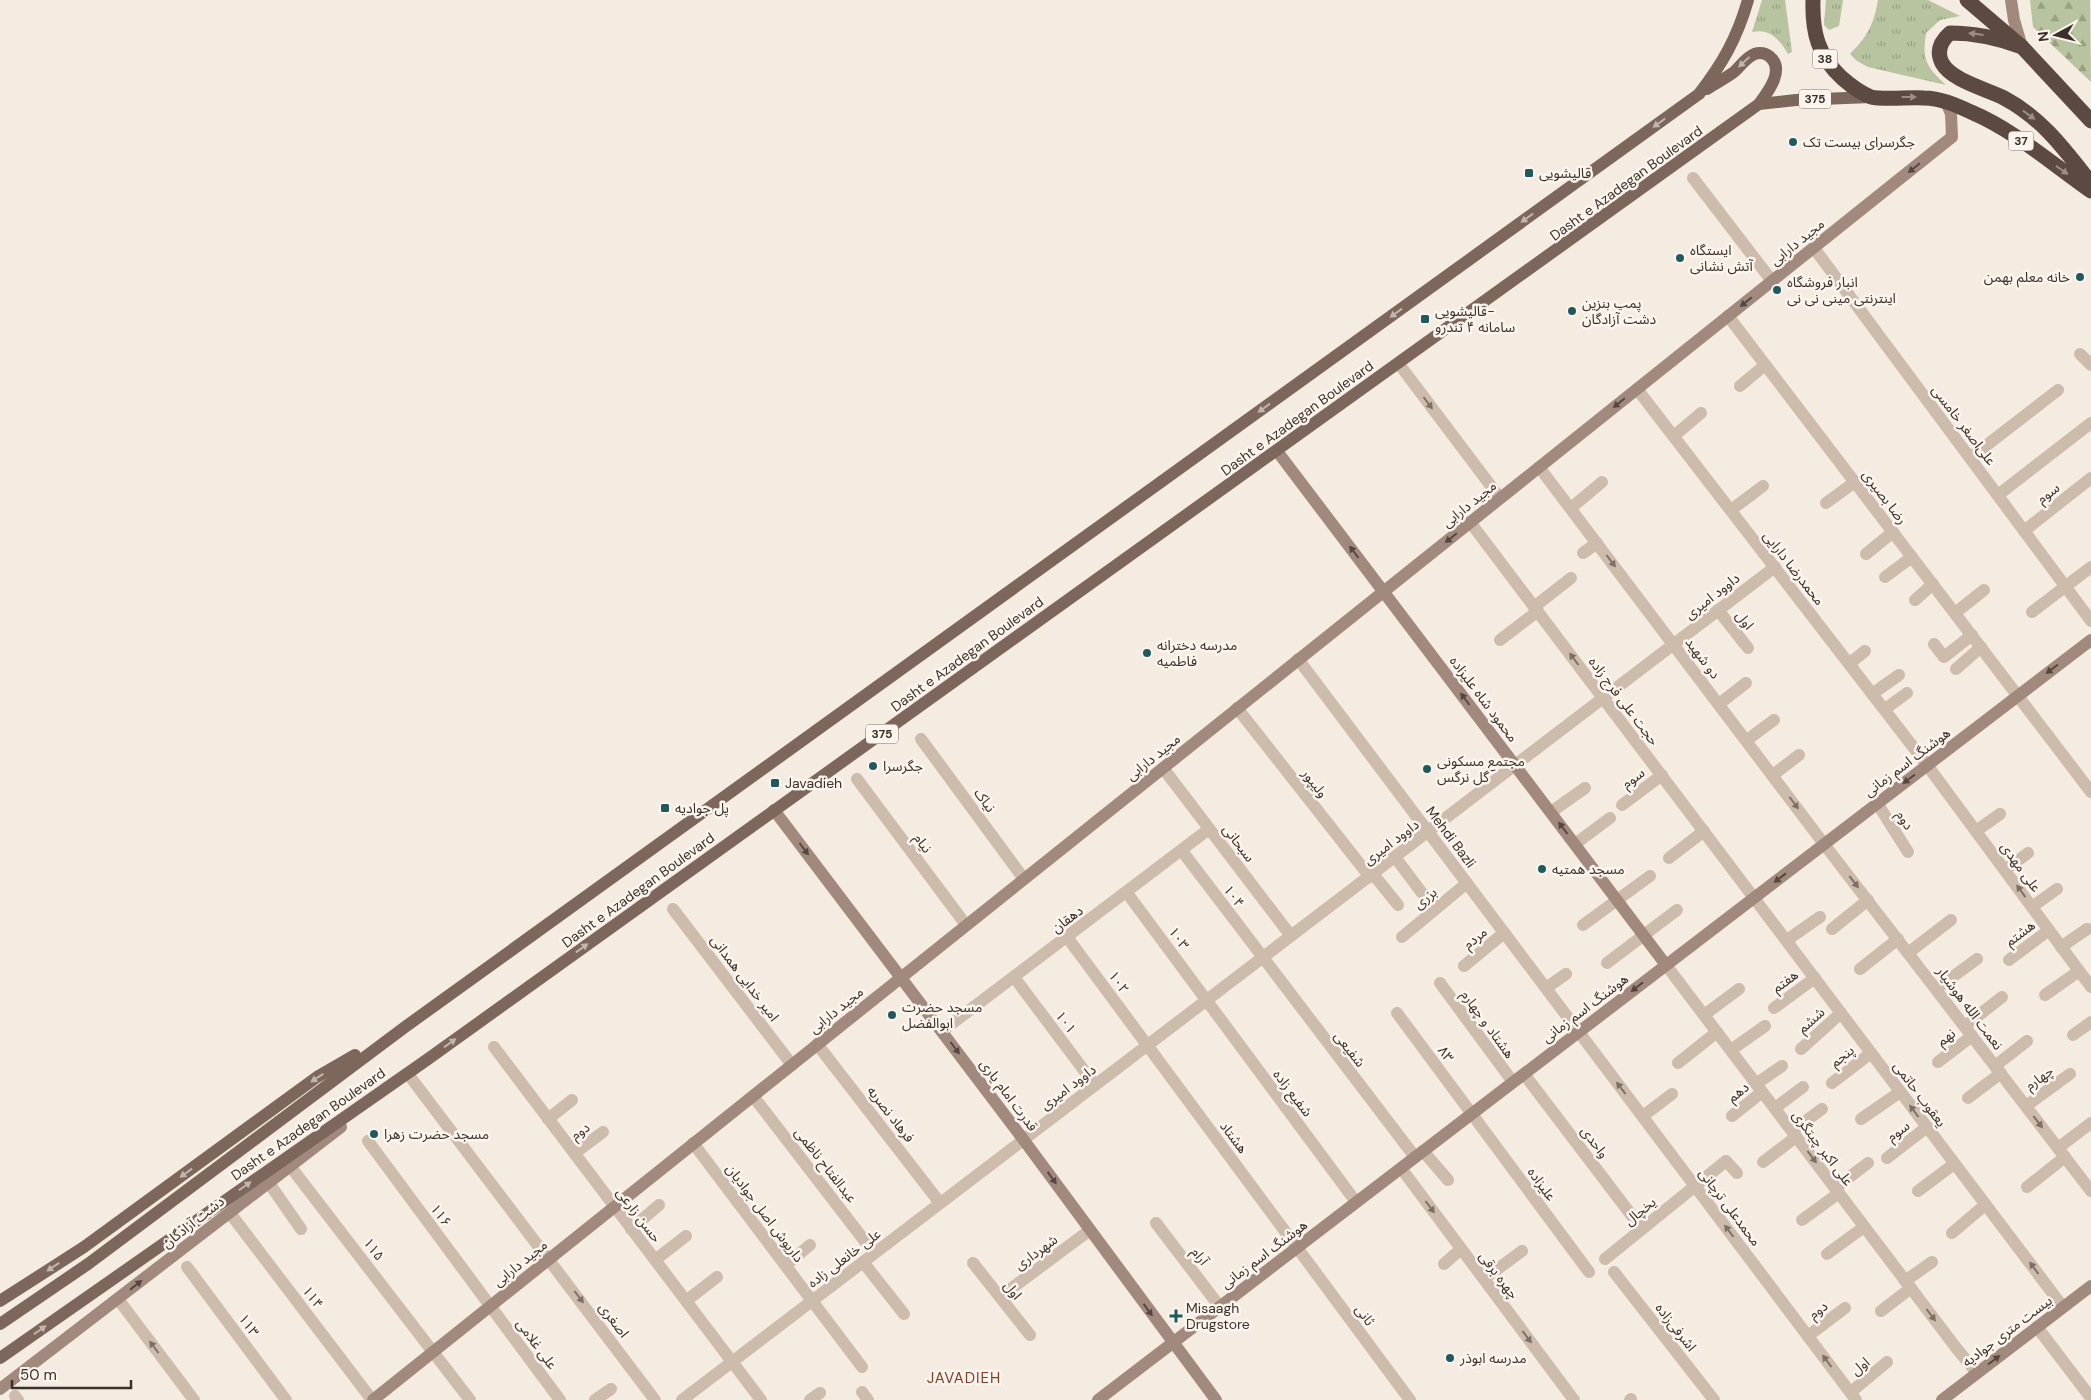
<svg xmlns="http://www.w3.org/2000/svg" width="2091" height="1400" viewBox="0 0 2091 1400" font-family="'DM Sans','Noto Sans Arabic',sans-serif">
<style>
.grass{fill:url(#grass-tufts)}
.forest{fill:url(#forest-firs)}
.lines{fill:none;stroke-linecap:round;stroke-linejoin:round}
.street{stroke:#cdbbac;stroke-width:12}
.secondary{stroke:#a18a7d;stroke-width:12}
.primary{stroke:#7d675c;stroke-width:12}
.highway{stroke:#5c4a42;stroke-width:15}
.oneway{fill:#9c8e87}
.oneway2{fill:#c2b5ac}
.oneway3{fill:#544640}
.oneway4{fill:#7d6f65}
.poi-dot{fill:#1f5a5e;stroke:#fbf5ee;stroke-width:2}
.labels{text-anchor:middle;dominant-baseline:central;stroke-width:5;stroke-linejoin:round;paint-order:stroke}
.shield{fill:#fbf5ee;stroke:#756b66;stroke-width:1}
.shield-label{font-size:12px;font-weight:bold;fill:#3b302b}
.poi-label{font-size:14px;fill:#3b302b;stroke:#fbf5ee;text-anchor:start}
.street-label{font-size:14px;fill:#3b302b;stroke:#fbf5ee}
.neighbourhood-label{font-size:15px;letter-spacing:1px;fill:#8c3b22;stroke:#fbf5ee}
</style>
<defs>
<pattern id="grass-tufts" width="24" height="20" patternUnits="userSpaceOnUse" patternTransform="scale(1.25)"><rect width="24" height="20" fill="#b8c4a0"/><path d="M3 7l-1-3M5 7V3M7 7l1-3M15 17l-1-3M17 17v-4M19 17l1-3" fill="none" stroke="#97a083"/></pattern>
<pattern id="forest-firs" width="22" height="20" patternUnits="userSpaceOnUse" patternTransform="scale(1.25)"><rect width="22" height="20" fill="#b8c4a0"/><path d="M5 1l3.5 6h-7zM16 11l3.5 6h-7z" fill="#97a083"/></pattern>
</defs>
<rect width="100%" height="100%" fill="#f4ebe1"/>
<g class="grass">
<path d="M1762,0H1785L1792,52L1788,54C1780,40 1770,28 1752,32Z"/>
<path d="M1826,0H1843L1839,26L1829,30L1824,25Z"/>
<path d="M1878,0H1928L1960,16L1940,20L1926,33C1922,60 1926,66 1946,85L1868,67L1857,61L1850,54C1867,37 1874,24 1878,0Z"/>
</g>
<path class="forest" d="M2030,0H2090L2091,82L2033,27Z"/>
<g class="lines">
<g class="street">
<path d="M1693,178L1772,281"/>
<path d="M1814,248L2091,621"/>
<path d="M1728,316L2091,792"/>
<path d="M2080,354L2091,365"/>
<path d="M1399,364L1500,498"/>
<path d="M1740,386L1765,365"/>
<path d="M1637,389L1927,765L2091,987"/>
<path d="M1674,436L1701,413"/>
<path d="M1970,458L2058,390"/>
<path d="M1539,467L1824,844L2091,1191"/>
<path d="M1998,495L2091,423"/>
<path d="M1826,503L1855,482"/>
<path d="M1571,508L1602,482"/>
<path d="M1731,510L1763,486"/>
<path d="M1470,522L2063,1307"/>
<path d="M2024,531L2091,478"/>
<path d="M1583,553L1597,543"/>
<path d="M1866,554L1893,532"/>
<path d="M1885,577L1912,557"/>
<path d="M1915,600L1933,584"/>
<path d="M1534,607L1571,578"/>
<path d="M1718,610L1748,648"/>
<path d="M2032,612L2091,567"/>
<path d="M1955,613L1984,590"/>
<path d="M1500,640L1538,611"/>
<path d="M1934,644L1944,657L1972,635"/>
<path d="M1298,659L1856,1400"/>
<path d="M1849,664L1865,651"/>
<path d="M1956,669L1981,647"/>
<path d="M1872,694L1899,675"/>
<path d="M1719,704L1746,683"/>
<path d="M1237,708L1370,877"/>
<path d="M1885,709L1907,693"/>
<path d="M921,739L1024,879"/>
<path d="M1747,740L1774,720"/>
<path d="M1163,768L1291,936"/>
<path d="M1773,775L1799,755"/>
<path d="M857,779L966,925"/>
<path d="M1877,803L1908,852"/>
<path d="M1622,805L1662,775"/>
<path d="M1551,812L1585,788"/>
<path d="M1976,831L2000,814"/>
<path d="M1575,844L1610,818"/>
<path d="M1182,851L1415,1157"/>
<path d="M1395,857L1422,893"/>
<path d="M1669,858L1704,831"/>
<path d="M2005,870L2028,853"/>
<path d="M1373,874L1398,905"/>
<path d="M1127,893L1356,1202"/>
<path d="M2032,907L2057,889"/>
<path d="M673,909L792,1065"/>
<path d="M1583,925L1650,876"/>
<path d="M1832,929L1868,900"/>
<path d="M1067,937L1410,1400"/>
<path d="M1402,937L1467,883"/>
<path d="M1787,940L1820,917"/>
<path d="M2061,947L2087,929"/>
<path d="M1908,953L1951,920"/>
<path d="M2009,960L2049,930"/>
<path d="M1607,963L1677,910"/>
<path d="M1666,965L1957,1349L1977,1373"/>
<path d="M1464,966L1504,933"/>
<path d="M1860,969L1898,939"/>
<path d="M1014,977L1095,1085"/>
<path d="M1440,983L1513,1082"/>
<path d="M1546,988L1566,974"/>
<path d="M1936,989L1977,959"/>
<path d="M2045,995L2079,971"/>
<path d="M1774,1008L1815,978"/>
<path d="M1397,1013L1589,1272"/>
<path d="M1704,1015L1739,989"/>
<path d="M1965,1026L2002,997"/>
<path d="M942,1031L1209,829"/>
<path d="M2073,1035L2091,1022"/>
<path d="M817,1044L940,1203"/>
<path d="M494,1047L761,1400"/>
<path d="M1801,1049L1841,1013"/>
<path d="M1731,1050L1765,1026"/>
<path d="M1938,1062L1972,1036"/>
<path d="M1678,1063L1717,1032"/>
<path d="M1995,1066L2027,1041"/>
<path d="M408,1074L655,1400"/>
<path d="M1524,1074L1642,1229"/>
<path d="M1832,1083L1871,1053"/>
<path d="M1756,1084L1782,1066"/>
<path d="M753,1096L874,1253"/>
<path d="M1968,1098L2001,1073"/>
<path d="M2026,1106L2070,1074"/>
<path d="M1775,1108L1803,1087"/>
<path d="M1643,1116L1672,1094"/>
<path d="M1732,1116L1762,1092"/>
<path d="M548,1119L572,1100"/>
<path d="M1861,1119L1900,1092"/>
<path d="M1792,1131L1822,1109"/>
<path d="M368,1141L560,1400"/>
<path d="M693,1143L862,1367"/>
<path d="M2058,1148L2091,1123"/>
<path d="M1423,1151L1448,1180"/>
<path d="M575,1153L603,1132"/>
<path d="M1887,1158L1927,1127"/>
<path d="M1763,1162L1796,1137"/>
<path d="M290,1166L470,1400"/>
<path d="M1401,1168L1574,1400"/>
<path d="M269,1183L301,1229"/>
<path d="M2027,1187L2065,1157"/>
<path d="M1835,1188L1868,1163"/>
<path d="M1918,1191L1954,1164"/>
<path d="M230,1213L372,1400"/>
<path d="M1802,1220L1839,1193"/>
<path d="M1156,1223L1220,1307"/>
<path d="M631,1229L659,1205"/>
<path d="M1952,1233L1985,1205"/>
<path d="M1827,1254L1864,1227"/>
<path d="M1605,1259L1726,1161L1737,1173"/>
<path d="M655,1260L686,1236"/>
<path d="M863,1262L904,1314"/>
<path d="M973,1263L1030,1335"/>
<path d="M1444,1264L1461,1249"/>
<path d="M786,1265L810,1245"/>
<path d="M187,1267L286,1400"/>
<path d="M1614,1272L1714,1400"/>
<path d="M1484,1279L1522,1251"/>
<path d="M1905,1281L1932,1262"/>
<path d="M1000,1297L1090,1230"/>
<path d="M118,1299L194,1400"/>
<path d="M686,1301L717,1277"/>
<path d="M1881,1311L1911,1288"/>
<path d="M2037,1327L2091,1398"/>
<path d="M1808,1336L1845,1308"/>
<path d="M862,1392L868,1400"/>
<path d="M1851,1392L1887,1362"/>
<path d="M15,1396L18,1400"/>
<path d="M595,1400L611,1389"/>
<path d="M682,1400L1775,567"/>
<path d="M810,1400L820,1393"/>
<path d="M1630,1400L1631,1399"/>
</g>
<g class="secondary">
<path d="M2011,0L2014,20L2022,47"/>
<path d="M1277,451L1666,965"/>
<path d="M774,810L1023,1139L1216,1400"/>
<path d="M0,1389L341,1127"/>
<path d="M373,1400L1952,137L1951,114L1946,101"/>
<path d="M1098,1400L2091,640"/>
<path d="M1942,1400L2091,1286"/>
</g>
<g class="primary">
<path d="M1707,89C1716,83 1726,78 1734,72C1740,67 1744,60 1751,56C1756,52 1764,52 1769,56C1786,69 1768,92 1759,104"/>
<path d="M0,1301L84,1247L317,1077L355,1055"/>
<path d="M0,1324L88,1264L405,1027L1699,94C1723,63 1737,38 1748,0"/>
<path d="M0,1358L428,1059L1759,104L1796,100L1871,97"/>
</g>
<g class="highway">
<path d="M1813,0C1812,32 1818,56 1842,78C1850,85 1860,93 1871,97C1883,100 1910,97 1924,98C1940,98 1956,105 1971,112C2014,130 2052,164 2091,191"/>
<path d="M1967,0L2022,47L2091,121"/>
<path d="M2022,47C1998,38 1976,33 1950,33C1941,41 1936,51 1942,63C1952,81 1987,89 2004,98C2042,118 2065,150 2091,183"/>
</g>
</g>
<defs><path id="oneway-solid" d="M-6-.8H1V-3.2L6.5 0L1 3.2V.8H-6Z" transform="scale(1.25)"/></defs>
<g class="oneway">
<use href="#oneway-solid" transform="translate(1976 34) rotate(-173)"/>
<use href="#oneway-solid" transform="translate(1909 97)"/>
<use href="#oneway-solid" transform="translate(2029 115) rotate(36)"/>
<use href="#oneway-solid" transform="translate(2062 170) rotate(35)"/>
</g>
<g class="oneway2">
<use href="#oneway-solid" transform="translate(1744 62) rotate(137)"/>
<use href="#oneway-solid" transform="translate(1659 123) rotate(144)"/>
<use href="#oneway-solid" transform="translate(1527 218) rotate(144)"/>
<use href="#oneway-solid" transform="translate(1396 313) rotate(144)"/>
<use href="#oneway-solid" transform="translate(1264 408) rotate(144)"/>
<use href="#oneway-solid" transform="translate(582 948) rotate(-36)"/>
<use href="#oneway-solid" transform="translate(450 1043) rotate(-36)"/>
<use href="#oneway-solid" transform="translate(317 1078) rotate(147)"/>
<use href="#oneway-solid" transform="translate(186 1173) rotate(144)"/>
<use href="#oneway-solid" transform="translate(245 1186) rotate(-35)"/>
<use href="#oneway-solid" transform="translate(53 1267) rotate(146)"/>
<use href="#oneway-solid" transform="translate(40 1330) rotate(-35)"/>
</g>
<g class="oneway3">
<use href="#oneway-solid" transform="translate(1914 168) rotate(141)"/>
<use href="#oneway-solid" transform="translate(1746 302) rotate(141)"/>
<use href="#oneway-solid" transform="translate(1619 403) rotate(141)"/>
<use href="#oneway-solid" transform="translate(1451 538) rotate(141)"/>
<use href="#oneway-solid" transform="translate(1354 552) rotate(-127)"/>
<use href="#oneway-solid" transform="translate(2052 669) rotate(143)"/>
<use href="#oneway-solid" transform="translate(1465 699) rotate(-127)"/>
<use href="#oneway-solid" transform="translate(1909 779) rotate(143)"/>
<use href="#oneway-solid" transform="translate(1563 828) rotate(-127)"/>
<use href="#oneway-solid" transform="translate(804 849) rotate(53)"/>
<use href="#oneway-solid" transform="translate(1780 878) rotate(142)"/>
<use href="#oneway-solid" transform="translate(1637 987) rotate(142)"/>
<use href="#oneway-solid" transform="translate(955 1048) rotate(53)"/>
<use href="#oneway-solid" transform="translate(1052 1178) rotate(54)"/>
<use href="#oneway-solid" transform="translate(136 1285) rotate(-38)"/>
<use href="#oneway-solid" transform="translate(1148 1310) rotate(54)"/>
<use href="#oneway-solid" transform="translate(1994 1360) rotate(-37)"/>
</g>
<g class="oneway4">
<use href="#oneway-solid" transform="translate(1428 403) rotate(53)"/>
<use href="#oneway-solid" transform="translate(1611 561) rotate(53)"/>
<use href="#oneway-solid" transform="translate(1574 659) rotate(-127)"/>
<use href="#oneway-solid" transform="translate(1794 803) rotate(53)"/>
<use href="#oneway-solid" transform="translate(1854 882) rotate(52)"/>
<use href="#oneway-solid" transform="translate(2021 891) rotate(-126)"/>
<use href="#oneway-solid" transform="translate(1621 1088) rotate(-127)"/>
<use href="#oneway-solid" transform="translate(1914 1111) rotate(-127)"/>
<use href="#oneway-solid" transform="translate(2038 1122) rotate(52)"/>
<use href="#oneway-solid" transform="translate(1812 1157) rotate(53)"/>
<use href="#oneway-solid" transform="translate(1430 1207) rotate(53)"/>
<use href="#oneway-solid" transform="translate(1729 1231) rotate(-127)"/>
<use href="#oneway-solid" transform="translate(2034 1268) rotate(-127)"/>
<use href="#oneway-solid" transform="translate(579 1297) rotate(53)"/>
<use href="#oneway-solid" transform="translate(1931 1315) rotate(53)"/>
<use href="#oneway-solid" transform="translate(1527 1337) rotate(53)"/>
<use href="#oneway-solid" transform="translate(154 1347) rotate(-127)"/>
<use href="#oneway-solid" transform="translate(1827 1361) rotate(-127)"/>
</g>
<g class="poi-dot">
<circle cx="1793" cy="142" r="5"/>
<rect x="1524" y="168" width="10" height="10" rx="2.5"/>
<circle cx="1680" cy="258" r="5"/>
<circle cx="2080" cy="277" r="5"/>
<circle cx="1777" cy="290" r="5"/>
<circle cx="1572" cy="311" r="5"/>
<rect x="1420" y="314" width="10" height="10" rx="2.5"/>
<circle cx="1147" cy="653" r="5"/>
<circle cx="873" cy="766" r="5"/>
<circle cx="1427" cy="769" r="5"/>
<rect x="770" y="778" width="10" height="10" rx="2.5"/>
<rect x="660" y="803" width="10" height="10" rx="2.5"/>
<circle cx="1542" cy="869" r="5"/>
<circle cx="892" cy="1015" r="5"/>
<circle cx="374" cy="1134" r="5"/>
<path d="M1173.5 1308.5h5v5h5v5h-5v5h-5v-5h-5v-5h5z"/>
<circle cx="1450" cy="1358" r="5"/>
</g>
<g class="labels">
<g class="shield">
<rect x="1812.5" y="49.5" width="25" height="19" rx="4"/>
<rect x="1799" y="89.5" width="32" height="19" rx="4"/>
<rect x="2008.5" y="131.5" width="25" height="19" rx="4"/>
<rect x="866" y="724.5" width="32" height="19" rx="4"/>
</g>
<g class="shield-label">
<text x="1825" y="59">38</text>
<text x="1815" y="99">375</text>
<text x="2021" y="141">37</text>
<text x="882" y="734">375</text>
</g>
<g class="poi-label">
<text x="1803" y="142">جگرسرای بیست تک</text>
<text x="1539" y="173">قالیشویی</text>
<text x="1690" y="250">ایستگاه<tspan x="1690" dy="16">آتش نشانی</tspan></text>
<text x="2070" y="277" text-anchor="end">خانه معلم بهمن</text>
<text x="1787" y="282">انبار فروشگاه<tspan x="1787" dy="16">اینترنتی مینی نی نی</tspan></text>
<text x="1582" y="303">پمپ بنزین<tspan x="1582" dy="16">دشت آزادگان</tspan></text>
<text x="1435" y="311">قالیشویی-<tspan x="1435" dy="16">سامانه ۴ تندرو</tspan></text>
<text x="1157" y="645">مدرسه دخترانه<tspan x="1157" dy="16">فاطمیه</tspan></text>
<text x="1437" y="761">مجتمع مسکونی<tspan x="1437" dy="16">گل نرگس</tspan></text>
<text x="883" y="766">جگرسرا</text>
<text x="785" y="783">Javadieh</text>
<text x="675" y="808">پل جوادیه</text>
<text x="1552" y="869">مسجد همتیه</text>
<text x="902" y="1007">مسجد حضرت<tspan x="902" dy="16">ابوالفضل</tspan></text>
<text x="384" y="1134">مسجد حضرت زهرا</text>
<text x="1186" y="1308">Misaagh<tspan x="1186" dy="16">Drugstore</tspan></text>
<text x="1460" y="1358">مدرسه ابوذر</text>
</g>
<g class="street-label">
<text transform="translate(1626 183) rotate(-36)">Dasht e Azadegan Boulevard</text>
<text transform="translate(1797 242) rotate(-39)">مجید دارابی</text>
<text transform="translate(1297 418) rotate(-36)">Dasht e Azadegan Boulevard</text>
<text transform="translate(1964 425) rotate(53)">علی‌اصغر خامسی</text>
<text transform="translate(2048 493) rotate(-38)">سوم</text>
<text transform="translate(1885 497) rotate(53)">رضا بصیری</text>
<text transform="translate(1469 504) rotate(-39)">مجید دارابی</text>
<text transform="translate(1794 568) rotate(52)">محمدرضا دارایی</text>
<text transform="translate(1712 596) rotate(-38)">داوود امیری</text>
<text transform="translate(1745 620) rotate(52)">اول</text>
<text transform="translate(967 654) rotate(-36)">Dasht e Azadegan Boulevard</text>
<text transform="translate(1703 658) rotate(53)">دو شهید</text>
<text transform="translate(1484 699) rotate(53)">محمود شاه علیزاده</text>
<text transform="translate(1624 701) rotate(53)">حجت علی فرج زاده</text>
<text transform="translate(1153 757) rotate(-39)">مجید دارابی</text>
<text transform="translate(1907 762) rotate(-37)">هوشنگ اسم زمانی</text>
<text transform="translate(1633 778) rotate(-37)">سوم</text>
<text transform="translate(1315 783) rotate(52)">ولیپور</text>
<text transform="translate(985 800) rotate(54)">نیاک</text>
<text transform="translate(1905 820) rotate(58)">دوم</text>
<text transform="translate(1451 837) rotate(53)">Mehdi Bazli</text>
<text transform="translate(1391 842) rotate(-37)">داوود امیری</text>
<text transform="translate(923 843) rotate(53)">نیام</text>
<text transform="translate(1239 843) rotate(53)">سبحانی</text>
<text transform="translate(2021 867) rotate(54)">علی مهدی</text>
<text transform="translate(638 890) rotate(-36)">Dasht e Azadegan Boulevard</text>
<text transform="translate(1234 896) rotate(53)">۱۰۴</text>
<text transform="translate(1425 898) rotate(-39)">بزری</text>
<text transform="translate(1067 919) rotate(-37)">دهقان</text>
<text transform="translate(2020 933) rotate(-37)">هشتم</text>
<text transform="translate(1179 938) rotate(54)">۱۰۳</text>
<text transform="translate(1475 938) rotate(-39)">مردم</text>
<text transform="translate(745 978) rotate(53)">امیر خدایی همدانی</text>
<text transform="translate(1785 981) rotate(-36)">هفتم</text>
<text transform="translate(1119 982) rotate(54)">۱۰۲</text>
<text transform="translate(1585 1008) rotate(-37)">هوشنگ اسم زمانی</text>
<text transform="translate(1970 1008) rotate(53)">نعمت الله هوشیار</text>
<text transform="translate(836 1010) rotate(-39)">مجید دارابی</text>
<text transform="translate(1811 1020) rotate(-42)">ششم</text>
<text transform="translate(1066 1022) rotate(53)">۱۰۱</text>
<text transform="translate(1488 1024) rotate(54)">هشتاد و چهارم</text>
<text transform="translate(1946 1037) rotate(-37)">نهم</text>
<text transform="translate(1350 1049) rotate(52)">شفیعی</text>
<text transform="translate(1446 1054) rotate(53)">۸۳</text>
<text transform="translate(1842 1056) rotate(-38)">پنجم</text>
<text transform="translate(2039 1078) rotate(-36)">چهارم</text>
<text transform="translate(1068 1087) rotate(-37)">داوود امیری</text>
<text transform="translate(1738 1092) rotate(-38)">دهم</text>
<text transform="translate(1293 1093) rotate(53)">شفیع زاده</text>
<text transform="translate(1920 1094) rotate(53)">یعقوب حاتمی</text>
<text transform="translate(1009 1095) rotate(53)">قدرت امام یاری</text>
<text transform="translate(891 1114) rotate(52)">فرهاد نصریه</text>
<text transform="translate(308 1124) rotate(-35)">Dasht e Azadegan Boulevard</text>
<text transform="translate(580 1131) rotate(-36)">دوم</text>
<text transform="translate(1898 1131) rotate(-37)">سوم</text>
<text transform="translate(1234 1137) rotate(53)">هشتاد</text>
<text transform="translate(1595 1142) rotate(53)">واحدی</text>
<text transform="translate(1823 1148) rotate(53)">علی اکبر چیتگری</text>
<text transform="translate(826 1165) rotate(52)">عبدالفتاح ناظمی</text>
<text transform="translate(1542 1184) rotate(54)">علیزاده</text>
<text transform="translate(1730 1207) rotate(53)">محمدعلی ترچانی</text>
<text transform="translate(1640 1211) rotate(-39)">یخچال</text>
<text transform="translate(765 1213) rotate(53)">داریوش اصل جوادیان</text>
<text transform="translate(441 1215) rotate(53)">۱۱۶</text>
<text transform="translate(639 1215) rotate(53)">حسن زارعی</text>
<text transform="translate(193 1222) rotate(-38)">دشت آزادگان</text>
<text transform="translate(374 1249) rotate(52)">۱۱۵</text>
<text transform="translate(1036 1252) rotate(-36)">شهرداری</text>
<text transform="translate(1264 1254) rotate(-37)">هوشنگ اسم زمانی</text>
<text transform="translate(1200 1256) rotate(52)">آرام</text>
<text transform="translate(844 1258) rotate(-37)">علی خانعلی زاده</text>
<text transform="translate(520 1263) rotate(-39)">مجید دارابی</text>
<text transform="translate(1499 1275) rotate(53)">چهره برقی</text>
<text transform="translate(1013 1290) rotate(51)">اول</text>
<text transform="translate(313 1297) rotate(53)">۱۱۴</text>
<text transform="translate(1818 1310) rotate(-37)">دوم</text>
<text transform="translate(1365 1315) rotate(54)">ثانی</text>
<text transform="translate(614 1320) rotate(53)">اصغری</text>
<text transform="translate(249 1325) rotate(54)">۱۱۳</text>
<text transform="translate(1676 1327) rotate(52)">اشرفی‌زاده</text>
<text transform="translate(2007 1331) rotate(-37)">بیست متری جوادیه</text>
<text transform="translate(537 1344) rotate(54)">علی غلامی</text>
<text transform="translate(1860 1366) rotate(-39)">اول</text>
</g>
<g class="neighbourhood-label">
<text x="964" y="1378">JAVADIEH</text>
</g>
</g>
<g transform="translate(2056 35) rotate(263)" stroke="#fbf5ee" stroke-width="4" paint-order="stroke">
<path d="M0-4L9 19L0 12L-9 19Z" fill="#3b302b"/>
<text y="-8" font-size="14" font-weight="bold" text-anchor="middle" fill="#3b302b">N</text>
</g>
<path d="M12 1380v8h119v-8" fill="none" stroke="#3b302b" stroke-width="2.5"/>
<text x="20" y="1380" font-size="15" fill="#3b302b" stroke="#fbf5ee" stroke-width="4" paint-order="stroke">50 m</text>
</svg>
